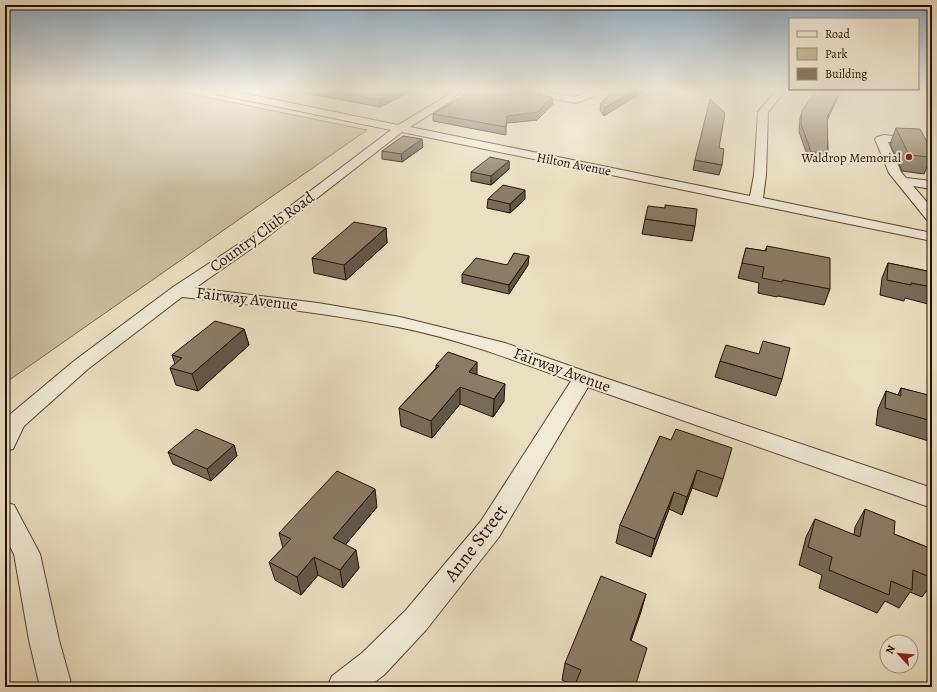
<svg xmlns="http://www.w3.org/2000/svg" width="937" height="692" viewBox="0 0 937 692" font-family="Alegreya,serif">
<style>
.green{fill:#c9bca0;stroke:#776652}
.lines{fill:none;stroke-linecap:round;stroke-linejoin:round}
.minor-casing{stroke:#564433;stroke-width:2}
.minor{fill:#f1ead6;fill-rule:evenodd}
.wall{fill:#786b58;stroke:#251004}
.shaded-wall{fill:#615747;stroke:#251004}
.building{fill:#8b7c66;stroke:#251004}
.poi-dot{fill:#8f2418;stroke:#f1ead6;stroke-width:1.5}
.labels{text-anchor:middle;dominant-baseline:central;stroke-width:4;stroke-linejoin:round;paint-order:stroke}
.far-poi-label{font-size:13px;fill:#251004;stroke:#f1ead6;text-anchor:end}
.far-street-label{font-size:13px;fill:#251004;stroke:#f1ead6}
.street-label{font-size:16px;fill:#251004;stroke:#f1ead6}
.near-street-label{font-size:19px;fill:#251004;stroke:#f1ead6}
</style>
<rect width="100%" height="100%" fill="#eadfc0"/>
<filter id="stains"><feTurbulence type="fractalNoise" baseFrequency=".005" numOctaves="4"/><feColorMatrix values="0 0 0 0 .2 0 0 0 0 .09 0 0 0 0 .02 0 0 0 .5 -.17"/></filter>
<radialGradient id="worn" r=".72"><stop offset=".6" stop-color="#630" stop-opacity="0"/><stop offset="1" stop-color="#630" stop-opacity=".3"/></radialGradient>
<path class="green" d="M5,91H177L367,130L5,383Z"/>
<g class="lines">
<defs>
<g id="minor">
<path d="M212,91H232L398,125L445,97L450,91H460L451,101L410,127L750,196L754,175L758,112L775,92L787,91L781,96L768,112L766,175L763,198L932,233V241L402,132L258,244L195,288L318,303L400,317L505,343L590,373L932,488V508L588,387L499,537L426,630L384,675L368,687H327L332,676L362,653L406,610L481,521L571,381C514,360 458,339 398,327C327,313 255,305 182,297L88,369L24,426L13,449L5,451V420L7,417L74,361L173,287L248,238L391,130L216,94Z"/>
<path d="M521,91H543L575,97L588,91H598L593,97L576,103L525,94Z"/>
<path d="M884,135L910,138L914,139L916,141L914,143L910,144L888,142L901,172L906,178L932,181V189L913,186L932,208V221L927,220L889,173L875,139L877,137Z"/>
<path d="M5,502L14,505L40,554L59,640L72,687H40L29,640L14,554L5,537Z"/>
</g>
</defs>
<use href="#minor" class="minor-casing"/>
<use href="#minor" class="minor"/>
</g>
<g class="wall">
<path d="M294,91H411L380,107Z"/>
<path d="M542,91V96L552,97V105L537,120L506,123V135L433,121V114Z"/>
<path d="M614,91L604,116L600,110L601,103Z"/>
<path d="M838,97L827,120L828,153L825,162L809,160L799,132L800,118L802,111Z"/>
<path d="M896,128L930,147L928,150L931,157L924,174L902,171L890,144Z"/>
<path d="M423,147L402,162L382,159V151Z"/>
<path d="M695,160L722,165L719,175L693,170Z"/>
<path d="M509,161V169L491,185L471,181V172Z"/>
<path d="M488,199H525L510,213L487,208Z"/>
<path d="M645,219L695,226L692,241L642,234Z"/>
<path d="M386,228L387,243L346,280L314,273L312,258Z"/>
<path d="M767,246L830,289L824,305L778,296L777,297L758,293L759,283L738,278L746,248L765,251Z"/>
<path d="M888,263L932,272V305L905,298L904,301L880,295L882,278Z"/>
<path d="M507,265H528L509,294L462,283V274Z"/>
<path d="M244,329L249,345L198,391L176,385L170,368L175,364L172,355Z"/>
<path d="M720,361L782,379L776,396L715,377Z"/>
<path d="M436,365L477,375L504,401L493,417L460,404L432,438L401,426L399,408L436,368Z"/>
<path d="M901,388L930,396L932,392V442L876,425L878,409L886,391L898,395Z"/>
<path d="M660,436L723,479L717,497L692,488L682,515L669,509L651,557L616,543L620,525Z"/>
<path d="M234,445L237,456L211,481L173,464L168,452Z"/>
<path d="M377,507L345,545L359,568L343,588L318,575L301,595L275,580L269,562L283,548L279,533Z"/>
<path d="M865,509L894,534L932,549V586L931,585L922,597L910,592L899,608L885,601L877,613L819,588L822,575L799,565L806,537L815,519L854,535L855,527Z"/>
<path d="M641,612L575,686L562,680L565,663Z"/>
</g>
<g class="shaded-wall">
<path d="M396,91H411L380,107V100Z"/>
<path d="M542,91V98L536,95Z"/>
<path d="M633,91H644L604,116L605,108Z"/>
<path d="M840,91L838,97L825,125L827,117Z"/>
<path d="M552,97V105L537,120L506,123L507,116Z"/>
<path d="M422,139L423,147L402,162L401,154Z"/>
<path d="M509,161V169L491,185V176Z"/>
<path d="M525,190V199L510,213V204Z"/>
<path d="M386,228L387,243L346,280L344,265Z"/>
<path d="M529,256L528,265L509,294V285Z"/>
<path d="M244,329L249,345L198,391L192,374Z"/>
<path d="M477,362V379L469,372Z"/>
<path d="M505,384L504,401L493,417L494,399Z"/>
<path d="M460,387V404L432,438L431,421Z"/>
<path d="M234,445L237,456L211,481L207,469Z"/>
<path d="M697,470L692,488L682,515L687,497Z"/>
<path d="M375,489L377,507L336,556L333,538Z"/>
<path d="M674,492L669,509L651,557L655,539Z"/>
<path d="M356,550L359,568L343,588L340,570Z"/>
<path d="M314,557L318,575L301,595L297,577Z"/>
<path d="M646,594L641,612L625,658L630,640Z"/>
</g>
<g class="building">
<path d="M332,91H396L380,100Z"/>
<path d="M471,91H542L536,95L552,97L538,112L507,116L506,127L433,114Z"/>
<path d="M614,91H633L605,108L601,103Z"/>
<path d="M815,91H840L827,117L828,153L811,152L801,124L802,111Z"/>
<path d="M710,99L725,113L719,148L724,149L722,165L695,160Z"/>
<path d="M896,128L920,129L930,147L927,146L931,157L909,155Z"/>
<path d="M403,136L422,139L401,154L382,151Z"/>
<path d="M490,157L509,161L491,176L471,172Z"/>
<path d="M503,185L525,190L510,204L488,199Z"/>
<path d="M665,205L697,209L695,226L645,219L648,206L665,208Z"/>
<path d="M354,222L386,228L344,265L312,258Z"/>
<path d="M767,246L830,258V289L783,280L782,282L762,278L764,267L742,263L746,248L766,251Z"/>
<path d="M514,253L529,256L509,285L462,274L476,258L507,265Z"/>
<path d="M888,263L932,272V287L911,283V285L887,280Z"/>
<path d="M215,321L244,329L192,374L170,368L182,358L172,355Z"/>
<path d="M763,341L790,348L782,379L720,361L726,345L759,354Z"/>
<path d="M448,352L477,362L469,372L505,384L494,399L460,387L431,421L399,408L439,366L436,365Z"/>
<path d="M901,388L932,396V421L885,408L886,391L901,396Z"/>
<path d="M196,429L234,445L207,469L168,452Z"/>
<path d="M676,429L732,448L723,479L697,470L687,497L674,492L655,539L620,525L660,436L671,440Z"/>
<path d="M337,471L375,489L333,538L356,550L340,570L314,557L297,577L269,562L291,539L279,533Z"/>
<path d="M865,509L895,521L894,534L932,549V578L913,570L912,590L891,581L889,595L829,570L832,557L808,547L815,519L860,537Z"/>
<path d="M601,576L646,594L630,640L647,648L635,687H574L581,670L565,663Z"/>
</g>
<linearGradient id="sky" x2="0" y2="1"><stop stop-color="#8ea9be"/><stop offset="0.48" stop-color="#f6f1e3"/><stop offset="1" stop-color="#f6f1e3" stop-opacity="0"/></linearGradient>
<rect width="937" height="188" fill="url(#sky)"/>
<circle class="poi-dot" cx="909" cy="157" r="4"/>
<g class="labels">
<g class="far-poi-label">
<text x="901" y="157">Waldrop Memorial</text>
</g>
<g class="far-street-label">
<text transform="translate(574 164) rotate(11)">Hilton Avenue</text>
</g>
<g class="street-label">
<text transform="translate(262 232) rotate(-36)">Country Club Road</text>
<text transform="translate(247 299) rotate(7)">Fairway Avenue</text>
<text transform="translate(562 370) rotate(20)">Fairway Avenue</text>
</g>
<g class="near-street-label">
<text transform="translate(476 543) rotate(-53)">Anne Street</text>
</g>
</g>
<rect width="937" height="692" fill="none" stroke="#eadfc0" stroke-width="20"/>
<rect x="6" y="6" width="925" height="680" fill="none" stroke="#251004" stroke-width="2"/>
<rect x="10" y="10" width="917" height="672" fill="none" stroke="#251004"/>
<rect x="789" y="18" width="130" height="72" fill="#f1ead6" stroke="#9f9382"/>
<rect x="797" y="31" width="20" height="6" fill="#f1ead6" stroke="#9f9382"/>
<text x="825" y="38" font-size="12" fill="#251004">Road</text>
<rect x="797" y="48" width="20" height="12" fill="#c9bca0" stroke="#9f9382"/>
<text x="825" y="58" font-size="12" fill="#251004">Park</text>
<rect x="797" y="68" width="20" height="12" fill="#8b7c66" stroke="#9f9382"/>
<text x="825" y="78" font-size="12" fill="#251004">Building</text>
<g transform="translate(899 654) rotate(297)"><circle r="19" fill="#f1ead6" stroke="#9f9382"/>
<path d="M0-3L7 15L0 10L-7 15Z" fill="#8f2418"/>
<text y="-6" font-size="11" font-weight="bold" text-anchor="middle" fill="#251004">N</text>
</g>
<rect width="100%" height="100%" filter="url(#stains)"/>
<rect width="100%" height="100%" fill="url(#worn)"/>
</svg>
